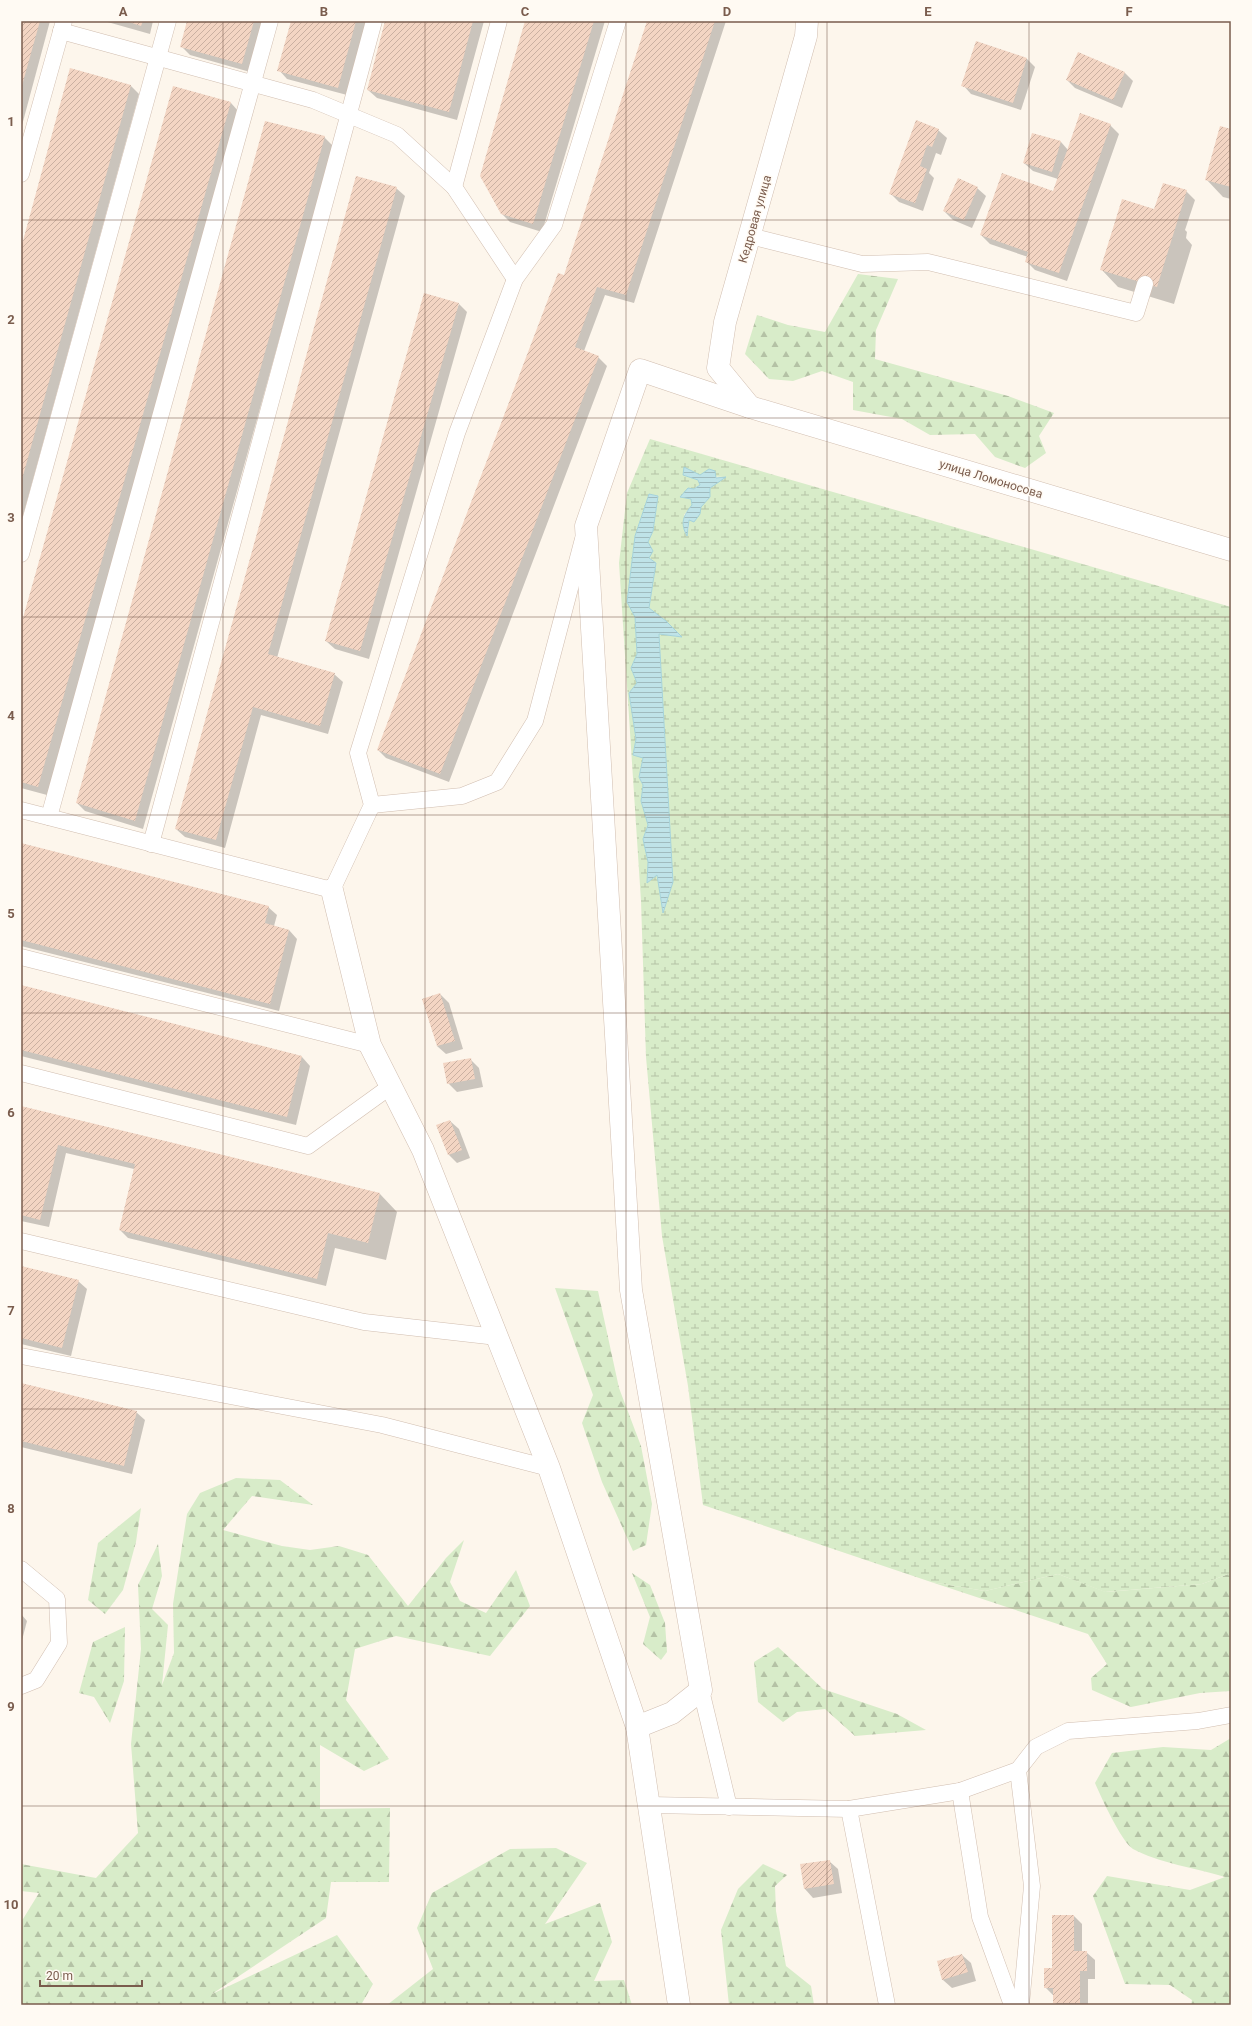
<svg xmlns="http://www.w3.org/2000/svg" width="1252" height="2026" viewBox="0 0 1252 2026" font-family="Roboto,sans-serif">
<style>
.forest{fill:url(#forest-firs)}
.wetland{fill:url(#wetland-marsh);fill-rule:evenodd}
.water{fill:url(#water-rules);stroke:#a5d3da}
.shadow{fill:#0003}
.building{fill:url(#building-hatch)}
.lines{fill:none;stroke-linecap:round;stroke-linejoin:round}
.lane-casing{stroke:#d1beb0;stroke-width:17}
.street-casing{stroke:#d1beb0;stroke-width:23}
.lane{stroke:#fff;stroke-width:16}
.street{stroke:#fff;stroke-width:22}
.grid{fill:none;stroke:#7a5c4d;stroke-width:1;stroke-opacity:0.55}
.labels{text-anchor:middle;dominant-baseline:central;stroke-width:3;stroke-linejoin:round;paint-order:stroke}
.street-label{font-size:12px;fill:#7a5c4d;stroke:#fffaf3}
.neatline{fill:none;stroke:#7a5c4d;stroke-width:1.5}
.grid-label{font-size:13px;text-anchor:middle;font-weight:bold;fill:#7a5c4d}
</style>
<defs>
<pattern id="forest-firs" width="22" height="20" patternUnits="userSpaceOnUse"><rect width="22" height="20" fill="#d8ecc9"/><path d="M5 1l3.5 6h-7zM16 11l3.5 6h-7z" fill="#b4c2a5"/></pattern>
<pattern id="wetland-marsh" width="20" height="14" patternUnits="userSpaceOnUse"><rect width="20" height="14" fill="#d8ecc9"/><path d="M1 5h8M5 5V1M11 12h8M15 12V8" fill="none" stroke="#b4c2a5"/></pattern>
<pattern id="water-rules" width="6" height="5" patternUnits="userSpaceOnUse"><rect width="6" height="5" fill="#bfe3e8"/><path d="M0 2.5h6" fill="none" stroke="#a0bbbe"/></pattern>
<pattern id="building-hatch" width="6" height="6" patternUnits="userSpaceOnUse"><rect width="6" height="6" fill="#f3d5c3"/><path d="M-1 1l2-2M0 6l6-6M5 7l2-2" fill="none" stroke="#cab0a1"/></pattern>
</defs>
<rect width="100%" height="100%" fill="#fdf6ec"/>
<g class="forest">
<path d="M858,274L898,279L876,330L875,359L1008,396L1054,413L1039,436L1046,453L1025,468L995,457L975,434L930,435L902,419L853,410V382L822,371L793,381L769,379L745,354L757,315L788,325L825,332Z"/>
<path d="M555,1288L598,1291L619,1388L641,1446L652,1504L646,1545L633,1551L602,1482L582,1423L593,1395Z"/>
<path d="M236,1478L280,1480L313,1505L252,1496L223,1530L282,1546L310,1550L339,1546L368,1555L408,1606L446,1558L464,1540L450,1582L460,1601L486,1613L516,1570L530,1606L490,1656L396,1636L355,1649L346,1700L389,1759L364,1771L320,1745V1809L390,1808L389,1882H331L326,1918L212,1994L337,1935L373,1984L361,2005H21V1919H23L39,1893L21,1891V1864L96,1878L138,1833L131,1744L141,1649L138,1585L158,1544L162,1576L152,1609L168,1625L162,1685L174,1653L173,1604L187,1514L200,1493Z"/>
<path d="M141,1508L136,1542L123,1590L105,1614L88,1600L98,1543Z"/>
<path d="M632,1573L650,1585L665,1623L667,1652L661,1660L643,1644L650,1617Z"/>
<path d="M1231,1573V1691L1200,1693L1131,1707L1092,1690L1091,1678L1107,1664L1088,1634L931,1582L985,1591L1058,1574L1106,1592L1202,1584Z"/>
<path d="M125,1627L124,1681L110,1723L94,1697L79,1693L93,1642Z"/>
<path d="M778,1647L823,1689L897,1714L926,1730L855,1736L825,1709L797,1712L783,1722L758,1702L754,1662Z"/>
<path d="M1231,1738V2005H1191L1192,2000L1170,1985L1125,1984L1093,1896L1107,1876L1190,1890L1225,1877C1199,1869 1156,1862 1133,1849C1121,1841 1101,1797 1095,1783L1112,1753L1163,1747L1211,1750Z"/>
<path d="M556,1848L587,1863L545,1924L600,1903L612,1942L594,1981L624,1980L632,2005H387L433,1969L417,1928L432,1893L510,1849Z"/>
<path d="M763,1864L787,1875L775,1886L776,1911L786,1966L811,1986L814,2005H729L721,1930L738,1889Z"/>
</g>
<path class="wetland" d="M650,439L1231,607V1573L1202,1584L1105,1592L1058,1574L985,1591L931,1582L703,1505L688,1386L662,1236L646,1057L641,901L619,563L627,493ZM683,475L725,477L710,488V497L689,520V530L684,515L692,505L691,499L680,497L700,485L698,480ZM649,494L658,496L653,531L648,542L649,558L656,563L649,608L666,621L681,637L659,634L673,882L663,912L657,874L647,883L648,862L643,839L648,825L641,801L643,785L639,777L643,757L633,755L636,739L629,693L637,683L631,668L637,654L635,616L627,602L635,536Z"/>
<g class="water">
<path d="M684,467L700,475L709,469L715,471L716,478L726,477L710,488V497L701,507L700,514L694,522L689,520L687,536C680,523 683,516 692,505L691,499L680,497L688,488L694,489L700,485L698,480L683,475Z"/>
<path d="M649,494L658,496L653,531L648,542L653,551L649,558L656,563L649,608L666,621L682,637L659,634L673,882L663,913L657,875L647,883L648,862L643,839L648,825L641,801L643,785L639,777L643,758L633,755L636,739L629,693L637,683L631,668L637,654L635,617L627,602L635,536Z"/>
</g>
<g class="shadow">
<path d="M21,21H50L21,129Z"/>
<path d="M104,21H153L150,34Z"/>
<path d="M188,21H264L250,72L190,55L181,46Z"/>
<path d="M292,21H367L347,95L287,79L279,70Z"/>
<path d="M386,21H484L457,120L377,98L368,90Z"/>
<path d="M526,21H605L542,232L510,222L501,213Z"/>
<path d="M648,21H726L634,303L605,295L584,351L598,357L607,366L449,782L386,758L378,750L565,276Z"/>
<path d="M977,43L1027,59L1035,67L1021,110L971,94L963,85Z"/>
<path d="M1124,72L1133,81L1122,108L1075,88L1067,80Z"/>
<path d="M130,85L139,94L21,523V251Z"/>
<path d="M174,87L231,103L239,112L47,795L21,788V629Z"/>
<path d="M1110,125L1119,134L1067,281L1035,270L1026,261L1028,257L990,244L981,235L1053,193L1058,179L1033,171L1024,163L1033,134L1061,142L1068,150Z"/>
<path d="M938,130L947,138L941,155L936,153L929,173L934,178L923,211L899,202L891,194Z"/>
<path d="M1231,131V199L1223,197L1206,179Z"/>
<path d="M324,137L333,146L143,829L85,811L77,803Z"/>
<path d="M396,188L405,196L277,658L334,674L343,682L328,734L261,715L225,848L185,837L176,829Z"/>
<path d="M977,188L986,196L972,228L953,220L944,211Z"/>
<path d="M1186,191L1195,200L1185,230L1187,232L1186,238L1192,245L1174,304L1118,287L1101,269L1155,210Z"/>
<path d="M459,304L467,312L369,659L335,649L326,641Z"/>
<path d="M21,844L268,907L277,915L274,926L289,930L297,939L279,1011L21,946Z"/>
<path d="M21,986L302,1057L310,1066L296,1125L21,1056Z"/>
<path d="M440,994L449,1003L463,1049L446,1054L437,1046Z"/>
<path d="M470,1059L479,1068L483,1087L457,1092L448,1083Z"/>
<path d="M21,1107L380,1194L397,1212L386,1260L335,1248L326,1286L128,1238L120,1230L134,1169L66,1153L49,1227L21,1221Z"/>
<path d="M450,1121L459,1129L470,1158L457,1163L449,1155L437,1126Z"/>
<path d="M21,1267L78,1281L87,1289L71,1356L21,1344Z"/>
<path d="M21,1384L136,1412L145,1420L132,1474L21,1447Z"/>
<path d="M21,1614L27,1621L21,1644Z"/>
<path d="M829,1861L838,1869L842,1893L813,1898L805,1889L801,1865Z"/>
<path d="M1074,1916L1082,1924V1952H1086L1095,1960V1979H1088V2005H1056L1054,1996L1045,1987Z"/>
<path d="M962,1955L971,1963L976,1981L952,1988L943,1980L938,1962Z"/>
</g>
<g class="building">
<path d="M21,21H40L21,89Z"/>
<path d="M126,21H143L141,26Z"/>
<path d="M187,21H254L242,64L180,47Z"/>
<path d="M291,21H356L338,88L277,71Z"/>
<path d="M385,21H473L449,112L367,90Z"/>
<path d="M525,21H594L533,224L501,214L480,176Z"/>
<path d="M647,21H715L626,295L597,287L575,347L599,356L440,774L377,750L558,273L564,275Z"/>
<path d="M976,41L1027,58L1013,103L961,86Z"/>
<path d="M1078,52L1125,72L1113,100L1066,80Z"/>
<path d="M70,68L131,85L21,483V248Z"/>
<path d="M173,86L231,102L38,787L21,782V625Z"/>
<path d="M1080,113L1111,124L1059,273L1025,262L1028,252L980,235L1002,173L1053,191Z"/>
<path d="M916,120L939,129L932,147L927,145L920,166L927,169L915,203L889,194Z"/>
<path d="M265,121L325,136L135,821L76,803Z"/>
<path d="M1220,126L1231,129V187L1205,180Z"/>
<path d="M1032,133L1061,141L1052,172L1023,163Z"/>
<path d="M356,176L397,187L268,654L335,673L320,726L253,707L216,840L175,829Z"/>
<path d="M958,178L978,187L964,220L943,211Z"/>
<path d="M1163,183L1187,190L1157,287L1100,270L1122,199L1154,209Z"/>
<path d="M424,293L459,303L360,651L325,641Z"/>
<path d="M21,843L269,906L265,923L289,930L270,1004L21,940Z"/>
<path d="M21,985L302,1056L287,1117L21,1050Z"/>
<path d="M440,993L455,1041L437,1046L422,999Z"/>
<path d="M471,1058L475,1079L447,1084L443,1063Z"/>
<path d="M21,1106L380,1193L368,1243L328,1233L317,1279L119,1230L135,1164L58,1145L40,1220L21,1215Z"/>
<path d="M450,1120L462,1150L448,1155L436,1125Z"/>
<path d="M21,1266L79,1280L62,1348L21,1338Z"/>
<path d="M21,1383L137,1411L124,1466L21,1441Z"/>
<path d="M830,1860L834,1884L804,1889L800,1864Z"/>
<path d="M1052,1915H1074V1951H1087V1971H1080V2003H1053V1988H1044V1968H1052Z"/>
<path d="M962,1954L968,1972L942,1980L937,1961Z"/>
</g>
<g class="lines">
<defs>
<g id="lane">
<path d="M61,31L313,100L397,135L454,187L515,279"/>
<path d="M21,174L64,21"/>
<path d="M454,187L499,21"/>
<path d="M750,236L862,264L928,262L1136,313L1145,284"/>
<path d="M21,554L168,21"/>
<path d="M372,805L462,796L497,782L535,721L583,539"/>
<path d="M21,810L332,890L372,805L358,753L457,433L515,279L554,225L618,21"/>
<path d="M49,817L270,21"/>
<path d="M151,844L374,21"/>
<path d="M21,957L370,1045"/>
<path d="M21,1073L308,1146L391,1086"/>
<path d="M21,1241L364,1322L497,1337"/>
<path d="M21,1356L382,1425L549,1468"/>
<path d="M21,1569L57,1599L59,1643L36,1680L21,1686"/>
<path d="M701,1690L729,1807"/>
<path d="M960,1791L980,1917L1012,2005"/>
<path d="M650,1805L849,1809L960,1791L1018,1770"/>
<path d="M849,1809L887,2005"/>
<path d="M1021,2005L1032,1886L1018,1770L1036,1747L1068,1731L1198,1721L1231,1715"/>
</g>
<g id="street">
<path d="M750,407L718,368L725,322L806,36L807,21"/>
<path d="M332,890L370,1045L423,1150L549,1468L637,1727L679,2005"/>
<path d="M637,1727L672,1713L701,1690L631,1290L586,526L640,370L750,407L1231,550"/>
</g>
</defs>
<use href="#lane" class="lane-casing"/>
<use href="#street" class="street-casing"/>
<use href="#lane" class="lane"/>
<use href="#street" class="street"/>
</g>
<path class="grid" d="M223,21V2005M425,21V2005M626,21V2005M827,21V2005M1029,21V2005M21,220H1231M21,418H1231M21,617H1231M21,815H1231M21,1013H1231M21,1211H1231M21,1409H1231M21,1608H1231M21,1806H1231"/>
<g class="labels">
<g class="street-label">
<text transform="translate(755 219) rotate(-74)">Кедровая улица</text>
<text transform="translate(991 479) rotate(17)">улица Ломоносова</text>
</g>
</g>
<rect width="1252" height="2026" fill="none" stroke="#fffaf3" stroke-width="44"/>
<path d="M40 1980v6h102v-6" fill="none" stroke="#7a5c4d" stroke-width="2"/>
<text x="46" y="1980" font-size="12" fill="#7a5c4d" stroke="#fffaf3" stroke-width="3" paint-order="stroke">20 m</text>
<rect x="22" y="22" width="1208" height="1982" class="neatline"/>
<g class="grid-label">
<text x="123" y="16">A</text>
<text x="324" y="16">B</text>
<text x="525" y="16">C</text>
<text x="727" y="16">D</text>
<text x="928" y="16">E</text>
<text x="1129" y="16">F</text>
<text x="11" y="126">1</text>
<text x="11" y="324">2</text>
<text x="11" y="522">3</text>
<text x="11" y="720">4</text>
<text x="11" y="918">5</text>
<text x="11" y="1117">6</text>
<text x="11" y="1315">7</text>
<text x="11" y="1513">8</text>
<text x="11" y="1711">9</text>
<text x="11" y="1909">10</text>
</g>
</svg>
